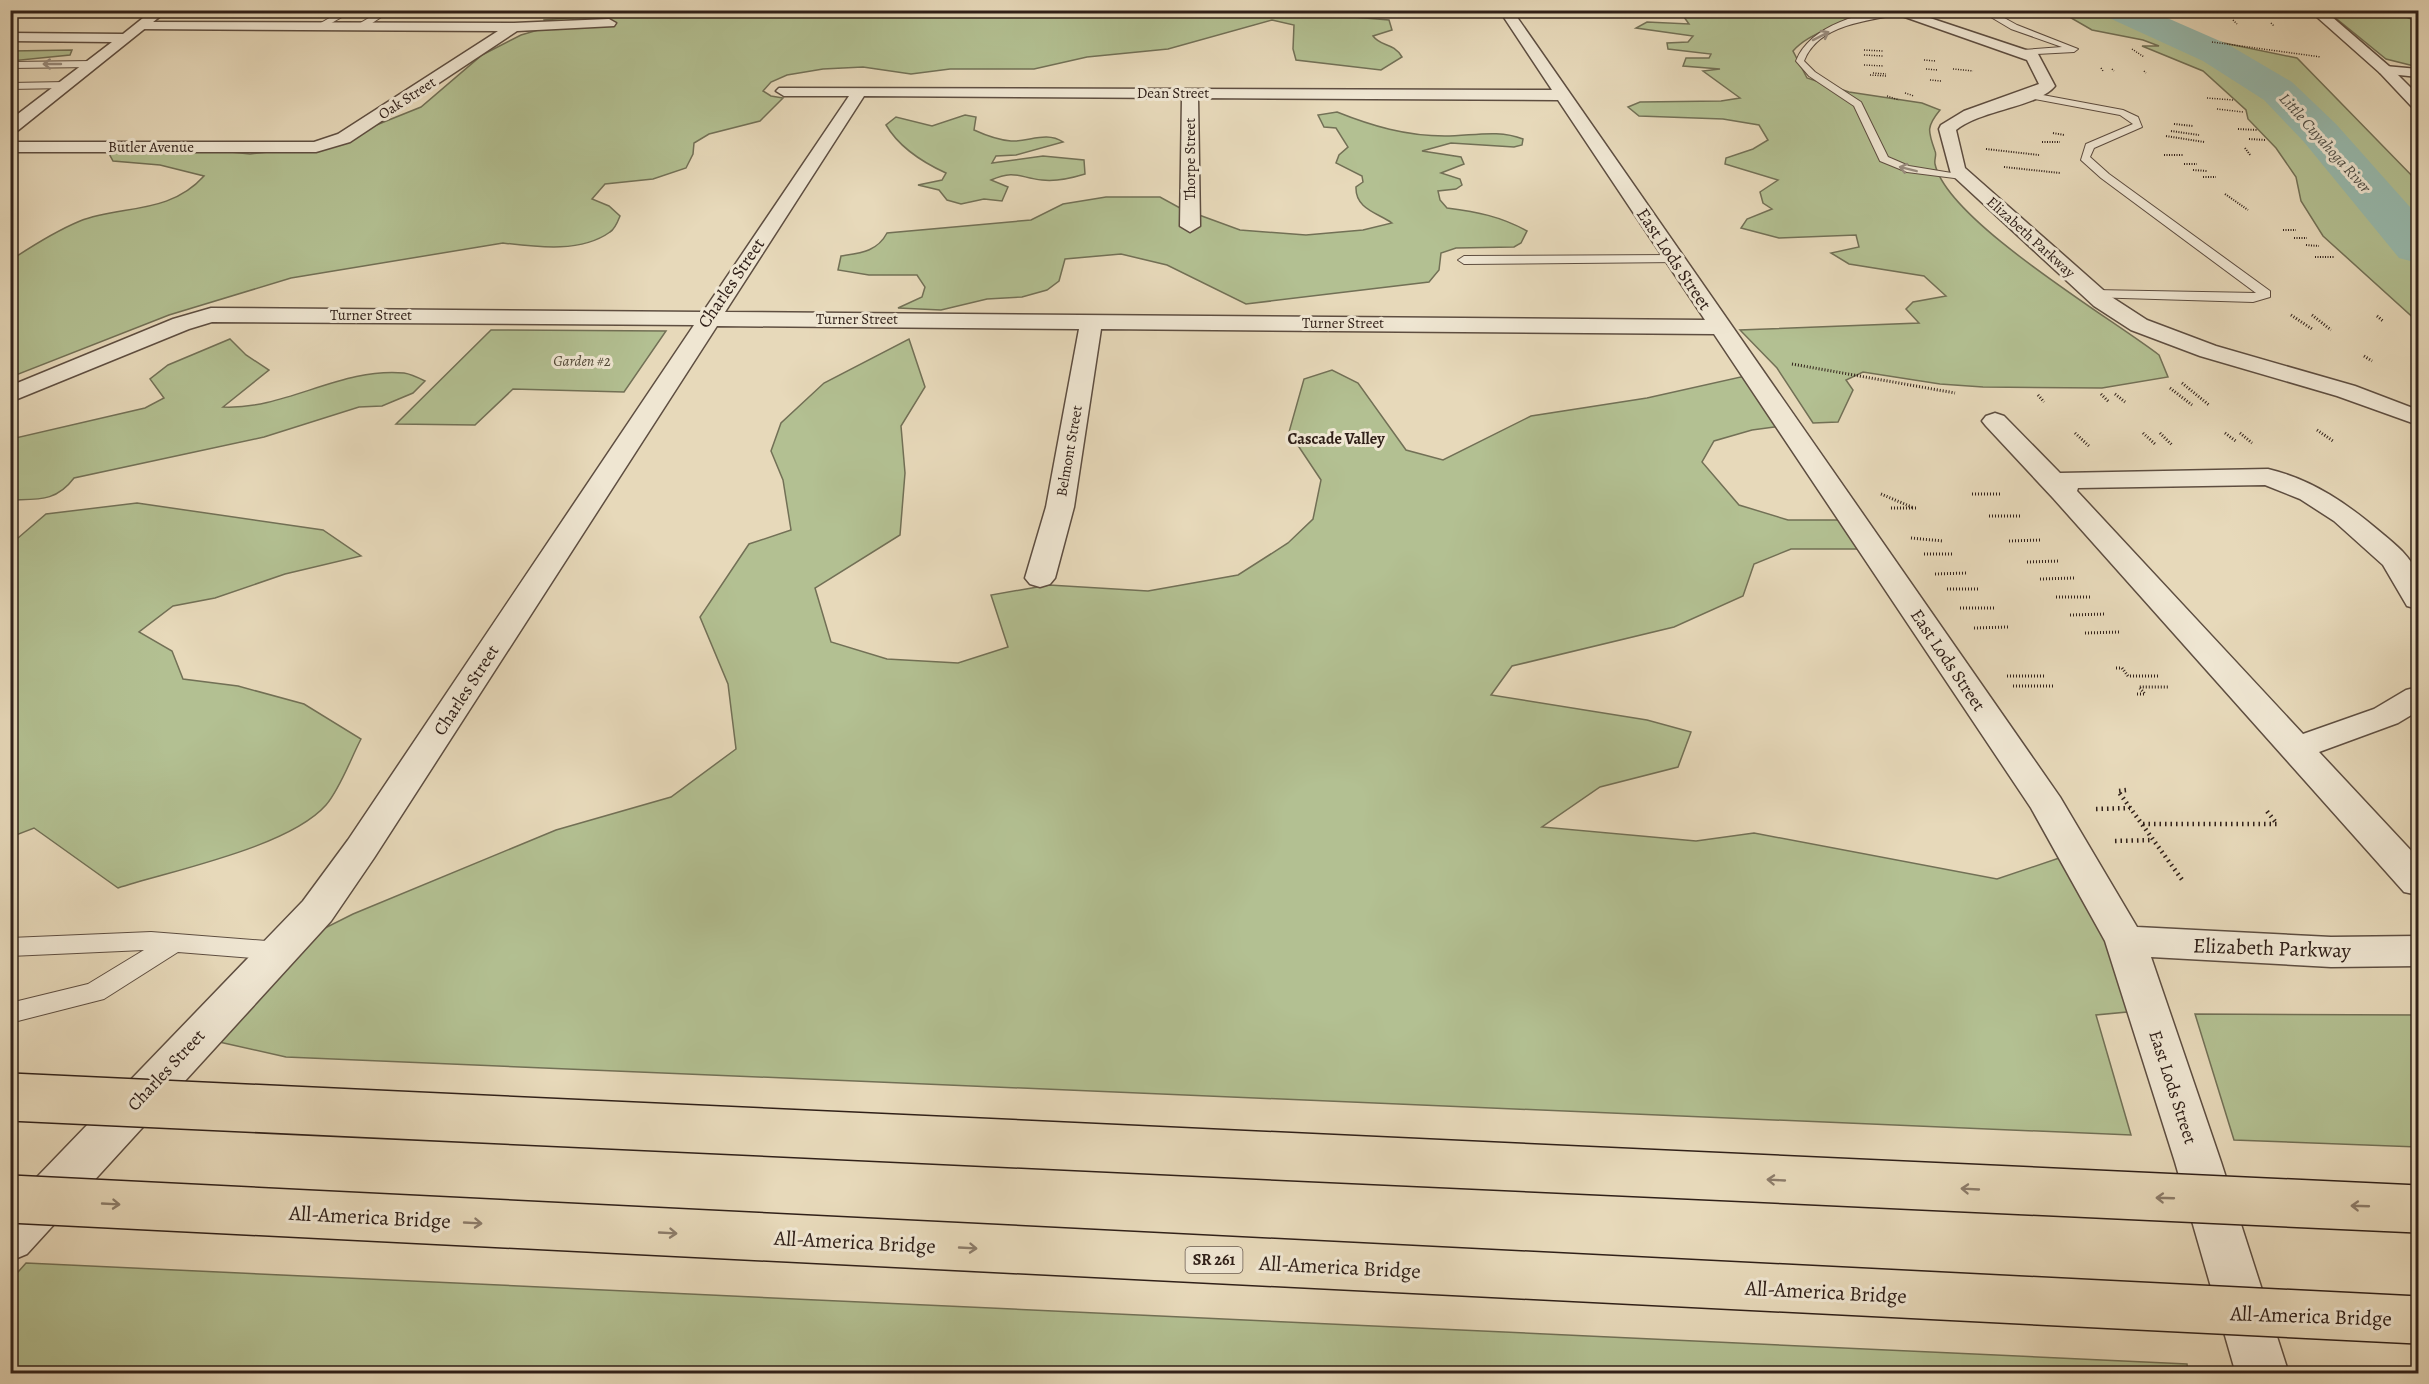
<svg xmlns="http://www.w3.org/2000/svg" width="2429" height="1384" viewBox="0 0 2429 1384" font-family="Alegreya,serif">
<style>
.green{fill:#b3c092;stroke:#727056;stroke-width:1.5}
.lines{fill:none;stroke-linecap:round;stroke-linejoin:round}
.river{fill:#97baae;fill-rule:evenodd}
.service-casing{stroke:#5e4e41;stroke-width:2}
.minor-casing{stroke:#5e4e41;stroke-width:3}
.tertiary-casing{stroke:#5e4e41;stroke-width:3}
.path-far3{stroke:#302019;stroke-width:1.5;stroke-dasharray:1 1.5;stroke-linecap:butt}
.path-far2{stroke:#302019;stroke-width:2;stroke-dasharray:1 1.5;stroke-linecap:butt}
.path-far1{stroke:#302019;stroke-width:3;stroke-dasharray:1 2;stroke-linecap:butt}
.path{stroke:#302019;stroke-width:4.5;stroke-dasharray:1.5 4;stroke-linecap:butt}
.service{fill:#efe6d2;fill-rule:evenodd}
.minor{fill:#efe6d2;fill-rule:evenodd}
.tertiary{fill:#efe6d2;fill-rule:evenodd}
.primary-bridge-casing{stroke:#302019;stroke-width:50;stroke-linecap:butt}
.primary-bridge{stroke:#e7d9ba;stroke-width:47}
.oneway{stroke:#998d7f}
.oneway2{stroke:#8c7c6a}
.labels{text-anchor:middle;dominant-baseline:central;stroke-width:6;stroke-linejoin:round;paint-order:stroke}
.far-street-label{font-size:15px;fill:#302019;stroke:#efe6d2}
.far-park-label{font-size:15px;font-style:italic;fill:#514837;stroke:#efe6d2}
.far-water-label{font-size:16px;font-style:italic;fill:#4f4e46;stroke:#efe6d2}
.far-neighbourhood-label{font-size:16px;font-weight:bold;fill:#302019;stroke:#efe6d2}
.shield{fill:#efe6d2;stroke:#695b50;stroke-width:1.5}
.shield-label{font-size:16px;font-weight:bold;fill:#302019}
.street-label{font-size:18px;fill:#302019;stroke:#efe6d2}
.near-street-label{font-size:21px;fill:#302019;stroke:#efe6d2}
</style>
<rect width="100%" height="100%" fill="#e7d9ba"/>
<filter id="stains"><feTurbulence type="fractalNoise" baseFrequency=".00333" numOctaves="4"/><feColorMatrix values="0 0 0 0 .2 0 0 0 0 .09 0 0 0 0 .02 0 0 0 .5 -.17"/></filter>
<radialGradient id="worn" r=".72"><stop offset=".6" stop-color="#630" stop-opacity="0"/><stop offset="1" stop-color="#630" stop-opacity=".3"/></radialGradient>
<g class="green">
<path d="M655,10H1356L1345,12L1342,16L1389,20L1392,30L1373,36C1381,47 1393,42 1402,57L1381,70L1296,60L1293,49L1294,25L1272,20L1168,49L1087,57L1034,69H950L911,74L863,67L823,69L787,75L771,82L763,91L771,96L783,98L760,121L709,134L694,143L693,154L686,168L653,179L605,184L592,199L609,206L620,216C618,221 615,229 610,232C581,253 537,247 503,243L291,278L169,315L11,377V260C32,246 56,231 80,221C121,205 169,215 204,176L160,165L113,161L107,150H211L250,154L307,148L344,138L421,107L482,55L521,35L545,28L544,20Z"/>
<path d="M1652,11H1858C1838,28 1810,32 1793,51L1807,78L1849,92L1922,103L1940,110C1926,127 1928,131 1935,151C1937,155 1934,159 1935,164C1947,221 2111,318 2159,355L2168,377L2102,388L1983,387L1940,384L1863,372L1846,380L1853,390L1838,422L1813,423L1777,368L1740,330L1919,323L1906,309L1913,302L1946,296L1924,276L1849,264L1831,253L1859,247L1856,235L1779,238L1741,228L1747,219L1772,209L1763,203L1760,192L1778,180L1725,164L1726,158L1753,149L1768,140L1759,125L1723,119L1639,116L1628,107L1640,102L1721,101L1740,98L1703,71L1720,69L1683,66L1686,58H1709L1711,54L1668,49L1667,43L1688,42L1693,36L1636,28L1647,22L1689,24L1684,17Z"/>
<path d="M2059,11H2137L2135,25L2235,70L2252,80L2255,88L2267,94L2288,114L2303,130L2318,156L2418,263V322L2323,236L2301,201L2296,177L2276,148L2248,119L2246,110L2203,71L2142,46H2159L2143,40L2092,30Z"/>
<path d="M2327,11H2392L2416,21L2418,67L2386,59Z"/>
<path d="M2195,37L2297,58L2418,182V227L2371,184L2284,85L2269,80L2245,63Z"/>
<path d="M72,50L70,55L11,61V51Z"/>
<path d="M1337,112C1372,126 1406,136 1445,136C1472,136 1498,129 1523,139L1522,145L1514,147L1451,143L1422,151L1461,157L1464,164L1441,173L1460,179L1462,185L1456,189L1438,191L1440,200L1447,208C1477,212 1500,216 1527,231L1521,243L1514,247L1456,248L1441,253L1439,270L1429,282L1246,304L1167,265L1121,254L1065,259L1059,281L1047,290L1022,297L987,299L941,310L898,308L922,297L925,287L917,275H869L838,270L841,256C860,253 877,252 887,233L1031,220L1063,204L1106,197H1160L1180,208L1240,230L1306,235L1363,230L1392,223C1378,213 1355,209 1356,187L1363,182L1362,176L1336,163L1339,155L1348,147L1336,128L1324,127L1318,115Z"/>
<path d="M965,115L976,117L974,130C985,135 999,140 1011,141C1029,142 1046,131 1063,142L1016,155L996,156L992,163L1043,156L1084,160L1085,174C1072,178 1057,182 1042,180C1020,178 1015,169 991,180L1008,187L1002,201L984,199L961,204L947,200L939,190L918,185L942,180L946,173C924,163 899,147 886,125L896,117L932,126Z"/>
<path d="M491,330L666,331L624,392L513,389L475,425L396,424Z"/>
<path d="M230,339L246,355L269,370L223,407C285,410 341,367 404,373C411,374 419,378 425,381L413,393L382,406L359,407L264,437L74,478C56,502 38,499 11,500V439L145,408L164,398L150,379L168,365Z"/>
<path d="M909,339L925,387L901,426L905,473L900,535L815,588L831,642L887,659L958,663L1008,647L991,595L1049,585L1148,591L1238,575L1288,543L1313,519L1321,480L1289,432L1304,379L1332,370L1358,383L1406,450L1443,460L1531,416L1647,398L1754,374L1789,425L1752,430L1714,441L1702,462L1739,505L1788,520H1854L1873,549H1791L1754,564L1743,596L1674,627L1512,666L1491,695L1647,720L1691,732L1678,767L1600,787L1542,827L1696,841L1754,833L1997,879L2074,853L2148,1010L2096,1015L2131,1135L286,1057L197,1037L279,951L353,914L556,830L671,797L736,749L728,684L700,617L749,544L791,530L783,480L771,451L781,423L824,383Z"/>
<path d="M137,503L323,530L361,556L285,574L215,598L173,606L139,632L172,651L183,679L238,686L304,704L361,739C351,758 340,789 326,805C289,847 174,870 118,888L34,828L11,837V544L46,514Z"/>
<path d="M2195,1014L2418,1015V1147L2234,1140Z"/>
<path d="M26,1263L2187,1364L2188,1373H11V1280Z"/>
</g>
<g class="lines">
<path class="river" d="M2102,10H2149L2229,45L2292,82L2336,124L2418,216V263L2399,258L2304,142L2264,100L2203,61L2107,17Z"/>
<defs>
<g id="service">
<path d="M343,10H354L321,29L314,27Z"/>
<path d="M382,10H392L363,29H357V25Z"/>
<path d="M1901,10V14C1868,21 1818,24 1804,61L1815,72L1861,102L1888,157L1909,166L1970,176V180L1907,172L1880,161L1854,106L1809,76L1796,61C1810,25 1865,10 1901,10Z"/>
<path d="M1979,10H1990L2017,25L2078,49L2074,52L2020,55L2023,50L2062,47L2011,29Z"/>
<path d="M2410,10H2418V14Z"/>
<path d="M10,62L93,61L97,64L93,67L10,68Z"/>
<path d="M10,83L66,82L71,85L66,88L10,89Z"/>
<path d="M2032,93L2123,110L2138,117L2142,127L2094,148L2090,157L2109,174L2270,291V297L2253,302L2090,297V291L2094,290L2256,293L2101,178L2081,160L2086,144L2133,124L2120,115L2029,98V94Z"/>
<path d="M1675,255L1681,259L1679,262L1464,264L1458,260L1464,256Z"/>
<path d="M151,932L279,942L287,945L291,951L287,957L279,960L178,952L104,999L10,1023V1003L88,984L144,950L10,956V938Z"/>
</g>
<g id="minor">
<path d="M1499,10H1512L2060,797L2137,927L2331,937L2418,936V966L2331,967L2151,957L2221,1162L2289,1374H2236L2175,1162L2105,941L2031,808L1714,334L1101,329L1074,507L1055,578L1050,584L1040,587L1030,584L1025,578L1046,507L1079,329L717,326L374,858L331,921L27,1254L10,1261V1205L303,901L348,840L694,325L212,322L189,329L10,402V386L173,319L211,308L703,312L849,96H784L776,91L779,88L1552,90ZM864,96L1182,98L1180,226L1190,232L1200,226L1198,98L1558,100L1705,320L725,312Z"/>
<path d="M1885,10H1906L2038,54L2055,86C2038,107 1982,109 1956,130L1965,168L2110,296L2147,320L2216,346L2355,386L2418,410V425L2337,396L2200,356L2131,330L2094,306L1951,174L1939,129L1941,125L1964,111L2039,84L2027,60Z"/>
<path d="M609,19L616,23L614,26L517,31L350,142L316,152H10V142H314L338,134L498,31L139,29V23L144,22L514,23Z"/>
<path d="M2385,66L2418,69V77L2380,73L2378,70L2380,67Z"/>
<path d="M1995,413L2004,416L2060,473L2268,469C2314,480 2349,505 2384,535C2397,546 2410,556 2417,573C2421,582 2419,600 2418,609L2407,606L2383,565L2334,521L2300,499L2265,485L2078,488L2077,491L2303,734L2374,709L2406,690L2418,687V711L2398,723L2319,752L2418,858V895L2404,892L2053,498L1986,426L1982,421L1986,416Z"/>
</g>
<g id="tertiary">
<path d="M153,10H168L16,132L10,133V120L112,42L10,41V33L123,34Z"/>
<path d="M2309,10H2324L2390,67L2418,95V109L2412,107L2380,73Z"/>
</g>
</defs>
<use href="#service" class="service-casing"/>
<use href="#minor" class="minor-casing"/>
<use href="#tertiary" class="tertiary-casing"/>
<g class="path-far3">
<path d="M2255,14H2260L2256,10"/>
<path d="M2233,20L2237,24"/>
<path d="M2271,23L2274,26"/>
<path d="M2212,42L2321,57"/>
<path d="M2132,49L2144,57"/>
<path d="M1864,50L1883,51"/>
<path d="M1864,55L1883,56"/>
<path d="M1924,60L1936,61"/>
<path d="M1864,65L1884,66"/>
<path d="M2101,68L2103,71"/>
<path d="M1926,69L1938,70"/>
<path d="M1953,69L1973,71"/>
<path d="M2112,69L2114,71"/>
<path d="M2144,71L2146,73"/>
<path d="M1873,73L1886,74"/>
<path d="M1870,75L1887,76"/>
<path d="M1930,80L1941,81"/>
<path d="M1905,93L1914,96"/>
<path d="M1887,96L1899,100"/>
<path d="M2207,98L2233,100"/>
<path d="M2217,109L2243,112"/>
</g>
<g class="path-far2">
<path d="M2174,124L2193,126"/>
<path d="M2238,129L2258,130"/>
<path d="M2171,131L2199,135"/>
<path d="M2053,133L2064,135"/>
<path d="M2166,136L2204,142"/>
<path d="M2249,139L2266,140"/>
<path d="M2042,142H2060"/>
<path d="M2245,148L2251,156"/>
<path d="M1986,149L2039,155"/>
<path d="M2164,155H2184"/>
<path d="M2184,164H2197"/>
<path d="M2004,167L2060,173"/>
<path d="M2193,170L2207,171"/>
<path d="M2203,177H2216"/>
<path d="M2225,194L2248,210"/>
<path d="M2283,230H2296"/>
<path d="M2294,238H2307"/>
<path d="M2306,245L2319,246"/>
<path d="M2315,257H2335"/>
</g>
<g class="path-far1">
<path d="M2291,315L2312,329"/>
<path d="M2312,315L2331,330"/>
<path d="M2377,316L2383,321"/>
<path d="M2364,356L2372,361"/>
<path d="M2413,357L2418,361"/>
<path d="M1792,364L1955,393"/>
<path d="M2182,383L2209,405"/>
<path d="M2170,388L2192,405"/>
<path d="M2101,394L2109,402"/>
<path d="M2115,394L2125,402"/>
<path d="M2038,395L2044,402"/>
<path d="M2317,430L2333,441"/>
<path d="M2075,433L2090,447"/>
<path d="M2143,433L2155,444"/>
<path d="M2160,433L2172,445"/>
<path d="M2225,433L2237,442"/>
<path d="M2240,433L2252,443"/>
<path d="M1881,494L1914,508"/>
<path d="M1972,494H2001"/>
<path d="M1891,508H1918"/>
<path d="M1989,516H2020"/>
<path d="M1911,538L1943,541"/>
<path d="M2009,541L2041,540"/>
<path d="M1924,554H1952"/>
<path d="M2027,562L2060,561"/>
<path d="M1935,574L1967,573"/>
<path d="M2040,579L2074,578"/>
<path d="M1947,589H1979"/>
<path d="M2056,597H2090"/>
<path d="M1960,608H1994"/>
<path d="M2070,615L2106,614"/>
<path d="M1974,628L2008,627"/>
<path d="M2085,633L2120,632"/>
<path d="M2116,668H2122L2128,676H2159"/>
<path d="M2007,676H2045"/>
<path d="M2013,686H2053"/>
<path d="M2137,694H2145L2139,687H2169"/>
</g>
<g class="path">
<path d="M2126,790L2118,791L2183,881"/>
<path d="M2096,809L2130,808"/>
<path d="M2143,824H2277L2266,810"/>
<path d="M2115,841L2153,840"/>
</g>
<use href="#service" class="service"/>
<use href="#minor" class="minor"/>
<use href="#tertiary" class="tertiary"/>
<defs>
<g id="primary-bridge">
<path d="M10,1097L2418,1209"/>
<path d="M10,1199L2418,1320"/>
</g>
</defs>
<use href="#primary-bridge" class="primary-bridge-casing"/>
<use href="#primary-bridge" class="primary-bridge"/>
</g>
<defs><path id="oneway-shaft" d="M-6 0H5M1.5-3L5.5 0L1.5 3" fill="none" stroke-width="1.6" stroke-linecap="round" stroke-linejoin="round" transform="scale(1.5)"/></defs>
<g class="oneway">
<use href="#oneway-shaft" transform="translate(1821 36) rotate(-27)"/>
<use href="#oneway-shaft" transform="translate(52 64) rotate(180)"/>
<use href="#oneway-shaft" transform="translate(1908 169) rotate(-166)"/>
</g>
<g class="oneway2">
<use href="#oneway-shaft" transform="translate(1776 1180) rotate(-177)"/>
<use href="#oneway-shaft" transform="translate(1970 1189) rotate(-177)"/>
<use href="#oneway-shaft" transform="translate(2165 1198) rotate(-178)"/>
<use href="#oneway-shaft" transform="translate(111 1204) rotate(3)"/>
<use href="#oneway-shaft" transform="translate(2360 1206) rotate(-178)"/>
<use href="#oneway-shaft" transform="translate(473 1223) rotate(3)"/>
<use href="#oneway-shaft" transform="translate(668 1233) rotate(3)"/>
<use href="#oneway-shaft" transform="translate(968 1248) rotate(3)"/>
</g>
<g class="labels">
<g class="far-street-label">
<text x="1173" y="93">Dean Street</text>
<text transform="translate(407 98) rotate(-33)">Oak Street</text>
<text x="151" y="147">Butler Avenue</text>
<text transform="translate(1190 159) rotate(-90)">Thorpe Street</text>
<text transform="translate(2031 237) rotate(42)">Elizabeth Parkway</text>
<text x="371" y="315">Turner Street</text>
<text x="857" y="319">Turner Street</text>
<text x="1343" y="323">Turner Street</text>
<text transform="translate(1069 451) rotate(-80)">Belmont Street</text>
</g>
<g class="far-park-label">
<text x="582" y="361">Garden #2</text>
</g>
<g class="far-water-label">
<text transform="translate(2325 143) rotate(48)">Little Cuyahoga River</text>
</g>
<g class="far-neighbourhood-label">
<text x="1336" y="439">Cascade Valley</text>
</g>
<rect class="shield" x="1185.5" y="1247" width="57" height="26" rx="4.5"/>
<g class="shield-label">
<text x="1214" y="1260">SR 261</text>
</g>
<g class="street-label">
<text transform="translate(1674 259) rotate(56)">East Lods Street</text>
<text transform="translate(731 283) rotate(-56)">Charles Street</text>
<text transform="translate(1948 660) rotate(56)">East Lods Street</text>
<text transform="translate(466 690) rotate(-57)">Charles Street</text>
<text transform="translate(166 1070) rotate(-47)">Charles Street</text>
<text transform="translate(2173 1087) rotate(72)">East Lods Street</text>
</g>
<g class="near-street-label">
<text transform="translate(2272 948) rotate(2)">Elizabeth Parkway</text>
<text transform="translate(370 1217) rotate(3)">All-America Bridge</text>
<text transform="translate(855 1242) rotate(3)">All-America Bridge</text>
<text transform="translate(1340 1267) rotate(3)">All-America Bridge</text>
<text transform="translate(1826 1292) rotate(3)">All-America Bridge</text>
<text transform="translate(2311 1316) rotate(2)">All-America Bridge</text>
</g>
</g>
<rect width="2429" height="1384" fill="none" stroke="#e7d9ba" stroke-width="36"/>
<rect x="12" y="12" width="2405" height="1360" fill="none" stroke="#302019" stroke-width="3"/>
<rect x="18" y="18" width="2393" height="1348" fill="none" stroke="#302019" stroke-width="1.5"/>
<rect width="100%" height="100%" filter="url(#stains)"/>
<rect width="100%" height="100%" fill="url(#worn)"/>
</svg>
